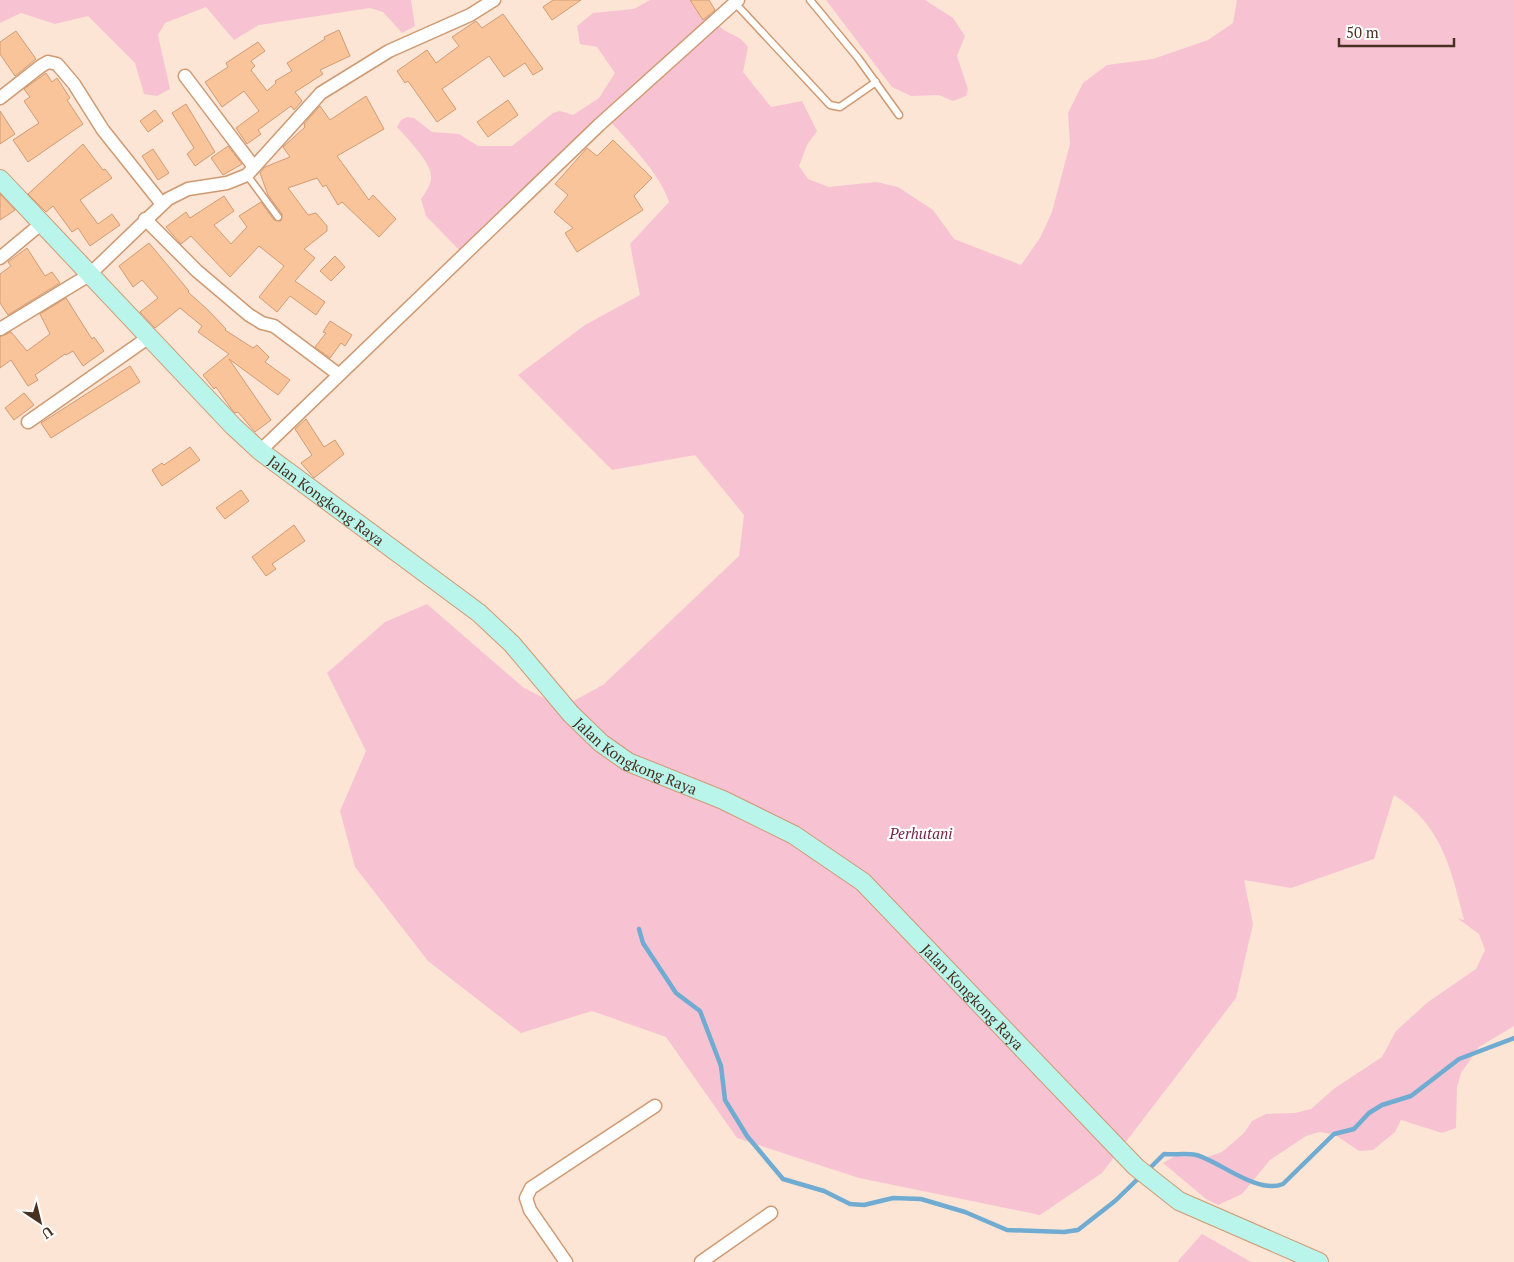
<svg xmlns="http://www.w3.org/2000/svg" width="1514" height="1262" viewBox="0 0 1514 1262" font-family="'PT Serif',serif">
<style>
.green{fill:#f7c3d3}
.lines{fill:none;stroke-linecap:round;stroke-linejoin:round}
.stream{stroke:#70abd2;stroke-width:4.5}
.building{fill:#fac49a;stroke:#d09c74}
.lane-casing{stroke:#cf9a72;stroke-width:9}
.street-casing{stroke:#cf9a72;stroke-width:15}
.secondary-casing{stroke:#cf9a72;stroke-width:20}
.lane{stroke:#fff;stroke-width:6}
.street{stroke:#fff;stroke-width:12}
.secondary{stroke:#baf5ec;stroke-width:18}
.labels{text-anchor:middle;dominant-baseline:central;stroke-width:4.5;stroke-linejoin:round;paint-order:stroke}
.street-label{font-size:15px;fill:#473120;stroke:#fff}
.park-label{font-size:15px;font-style:italic;fill:#722544;stroke:#fff}
</style>
<rect width="100%" height="100%" fill="#fce5d5"/>
<g class="green">
<path d="M0,0H411L415,26L402,33L383,12L370,8L259,25L234,40L206,7L165,23L158,35L170,89L157,96L144,94L135,63L88,16L55,24L21,13L0,23Z"/>
<path d="M650,0H702C705,10 714,22 723,29C733,37 739,34 748,47L743,72L771,107L802,101L817,131L807,145L799,166L808,179L829,187L876,182L898,187L933,210L954,239L1021,265L1040,238L1052,212L1070,144L1068,113L1083,83L1107,65L1153,59L1208,40L1233,23L1237,0H1514V1026L1479,1047L1461,1073L1457,1087L1456,1128L1442,1133L1401,1120L1395,1132L1373,1150L1359,1151L1334,1134L1319,1132L1306,1136L1270,1160L1242,1194L1218,1205L1206,1199L1163,1163L1175,1156L1207,1157L1222,1152L1244,1133L1252,1121L1266,1114L1295,1113L1311,1109L1335,1088L1382,1057L1396,1031L1428,1002L1476,969L1485,950L1479,934L1457,918L1464,920C1451,869 1442,825 1394,795L1374,859L1291,888L1244,880L1253,924L1236,998L1102,1173L1040,1215L859,1178L737,1138L666,1037L592,1011L521,1033L428,961L355,867L340,811L366,751L327,673L385,622L427,604L524,688L562,707L603,685L739,556L744,515L695,455L612,470L518,375L585,325L640,295L630,244L669,202C660,173 626,140 606,116L463,254L426,216L421,199C425,193 431,185 431,178C433,164 406,137 397,127L401,120L407,117L414,118L432,132L459,134L478,146H512L553,113L560,111L573,115L599,98L615,73L597,47L580,44L577,26L593,13L634,9Z"/>
<path d="M826,0H925L953,18L965,36L957,56L968,89L966,96L953,101L939,95L911,96L892,87Z"/>
<path d="M1202,1234L1251,1262H1177Z"/>
</g>
<g class="lines">
<g class="stream">
<path d="M639,929L643,943L676,993L700,1011L721,1066L725,1100L747,1136L783,1179L824,1191L850,1204L864,1205L893,1198L921,1199L965,1212L1007,1230L1064,1232L1078,1230L1115,1201L1142,1175"/>
<path d="M1148,1170L1164,1154C1174,1155 1186,1153 1196,1155C1218,1160 1257,1195 1283,1184L1334,1134L1354,1129L1369,1113L1382,1105L1411,1096L1459,1059L1514,1038"/>
</g>
</g>
<g class="building">
<path d="M553,0H581L552,20L543,7Z"/>
<path d="M690,0H709L715,10L703,20Z"/>
<path d="M503,14L543,69L533,75L525,63L504,77L489,56L442,89L456,109L437,122L408,81L405,83L397,71L427,50L436,63L459,46L452,37L476,21L482,28Z"/>
<path d="M339,30L350,56L320,70L323,74L295,92L302,101L294,110L291,106L258,130L261,134L247,144L236,128L259,111L244,91L222,107L205,82L228,67L226,63L258,42L265,51L251,61L255,66L251,70L267,91L276,83L275,81L292,71L287,63L325,39L324,37Z"/>
<path d="M16,31L36,59L15,76L0,54V42Z"/>
<path d="M46,73L52,82L57,78L70,98L67,100L83,124L28,162L13,140L39,123L24,101L30,97L24,89Z"/>
<path d="M366,96L384,129L337,156L369,200L373,195L396,219L379,237L342,202L338,205L326,185L323,187L317,178L288,188L308,215L316,213L327,226V231L304,249L315,258L295,281L325,302L316,315L290,296L277,312L259,297L284,266L259,246L230,277L191,236L181,244L166,227L186,212L190,218L224,196L234,211L214,225L231,244L247,227L239,216L261,202L274,220L281,221L282,214L268,195L260,173L265,167L290,157L283,147L305,127L304,124L320,106L330,120Z"/>
<path d="M508,100L518,115L488,137L477,122Z"/>
<path d="M186,104L215,152L195,166L187,154L194,148L172,113Z"/>
<path d="M155,110L163,121L148,132L140,121Z"/>
<path d="M0,111L15,134L0,144Z"/>
<path d="M613,140L652,178L634,196L643,210L577,252L565,233L573,228L554,212L568,195L555,184L587,148L597,156Z"/>
<path d="M83,144L103,170L105,169L112,178L80,200L98,224L112,214L120,225L90,246L78,228L72,232L53,206L46,212L28,194Z"/>
<path d="M228,146L242,164L223,175L211,158Z"/>
<path d="M153,149L169,173L158,180L142,156Z"/>
<path d="M0,194L15,210L0,220Z"/>
<path d="M149,243L189,291L188,292L208,310L226,329L225,330L253,348L257,345L269,357L265,362L290,380L278,395L229,359L271,420L255,432L238,412L235,413L230,407L216,387L214,389L203,375L229,354L198,332L202,326L180,308L155,328L140,312L158,298L142,280L133,287L119,266Z"/>
<path d="M27,248L45,276L52,272L60,283L8,315L0,303V274L11,266L8,262Z"/>
<path d="M335,256L345,267L331,281L320,271Z"/>
<path d="M66,298L92,339L94,337L104,351L83,366L73,351L66,355L65,354L35,375L38,380L28,386L11,360L0,368V337L11,332L27,351L50,334L40,314Z"/>
<path d="M330,321L352,335L345,346L341,343L330,358L315,347L326,333L323,332Z"/>
<path d="M130,366L140,382L51,438L41,423Z"/>
<path d="M24,393L34,405L14,420L5,408Z"/>
<path d="M306,419L324,447L335,440L344,454L314,478L301,463L312,455L295,429Z"/>
<path d="M190,447L200,460L162,486L152,470L162,463L164,465Z"/>
<path d="M241,490L249,501L225,519L216,508Z"/>
<path d="M294,525L305,541L272,564L276,569L266,576L252,557Z"/>
</g>
<g class="lines">
<defs>
<g id="lane">
<path d="M810,0L858,58L899,115"/>
<path d="M735,3L830,105L840,107L876,82"/>
<path d="M247,175L278,217"/>
</g>
<g id="street">
<path d="M185,76L254,167"/>
<path d="M0,98L41,66L48,62L57,64L74,84L103,130L162,204"/>
<path d="M145,219L197,271L249,315L262,323L274,326L338,374"/>
<path d="M0,258L42,223"/>
<path d="M0,329L89,275L168,199L188,189L227,183L247,175L321,93L389,51L470,15L494,0"/>
<path d="M28,422L149,337"/>
<path d="M260,451L599,125L738,0"/>
<path d="M566,1262L530,1210L526,1198L531,1188L655,1106"/>
<path d="M701,1262L771,1213"/>
</g>
<g id="secondary">
<path id="s1" d="M0,179L233,426L260,451L479,613L512,644L571,714L601,743L628,762L723,800L794,835L863,882L1136,1167L1179,1201L1319,1262"/>
</g>
</defs>
<use href="#lane" class="lane-casing"/>
<use href="#street" class="street-casing"/>
<use href="#secondary" class="secondary-casing"/>
<use href="#lane" class="lane"/>
<use href="#street" class="street"/>
<use href="#secondary" class="secondary"/>
</g>
<g class="labels">
<g class="street-label">
<text stroke="none"><textPath href="#s1" startOffset="459">Jalan Kongkong Raya</textPath></text>
<text stroke="none"><textPath href="#s1" startOffset="864">Jalan Kongkong Raya</textPath></text>
<text stroke="none"><textPath href="#s1" startOffset="1284">Jalan Kongkong Raya</textPath></text>
</g>
<g class="park-label">
<text x="921" y="833">Perhutani</text>
</g>
</g>
<g transform="translate(40 1222) rotate(145)" stroke="#ffffff" stroke-width="4" paint-order="stroke">
<path d="M0-4L9 19L0 12L-9 19Z" fill="#473120"/>
<text y="-8" font-size="14" font-weight="bold" text-anchor="middle" fill="#473120">U</text>
</g>
<path d="M1339 38v8h115v-8" fill="none" stroke="#473120" stroke-width="2.5"/>
<text x="1346" y="38" font-size="15" fill="#473120" stroke="#ffffff" stroke-width="4" paint-order="stroke">50 m</text>
</svg>
